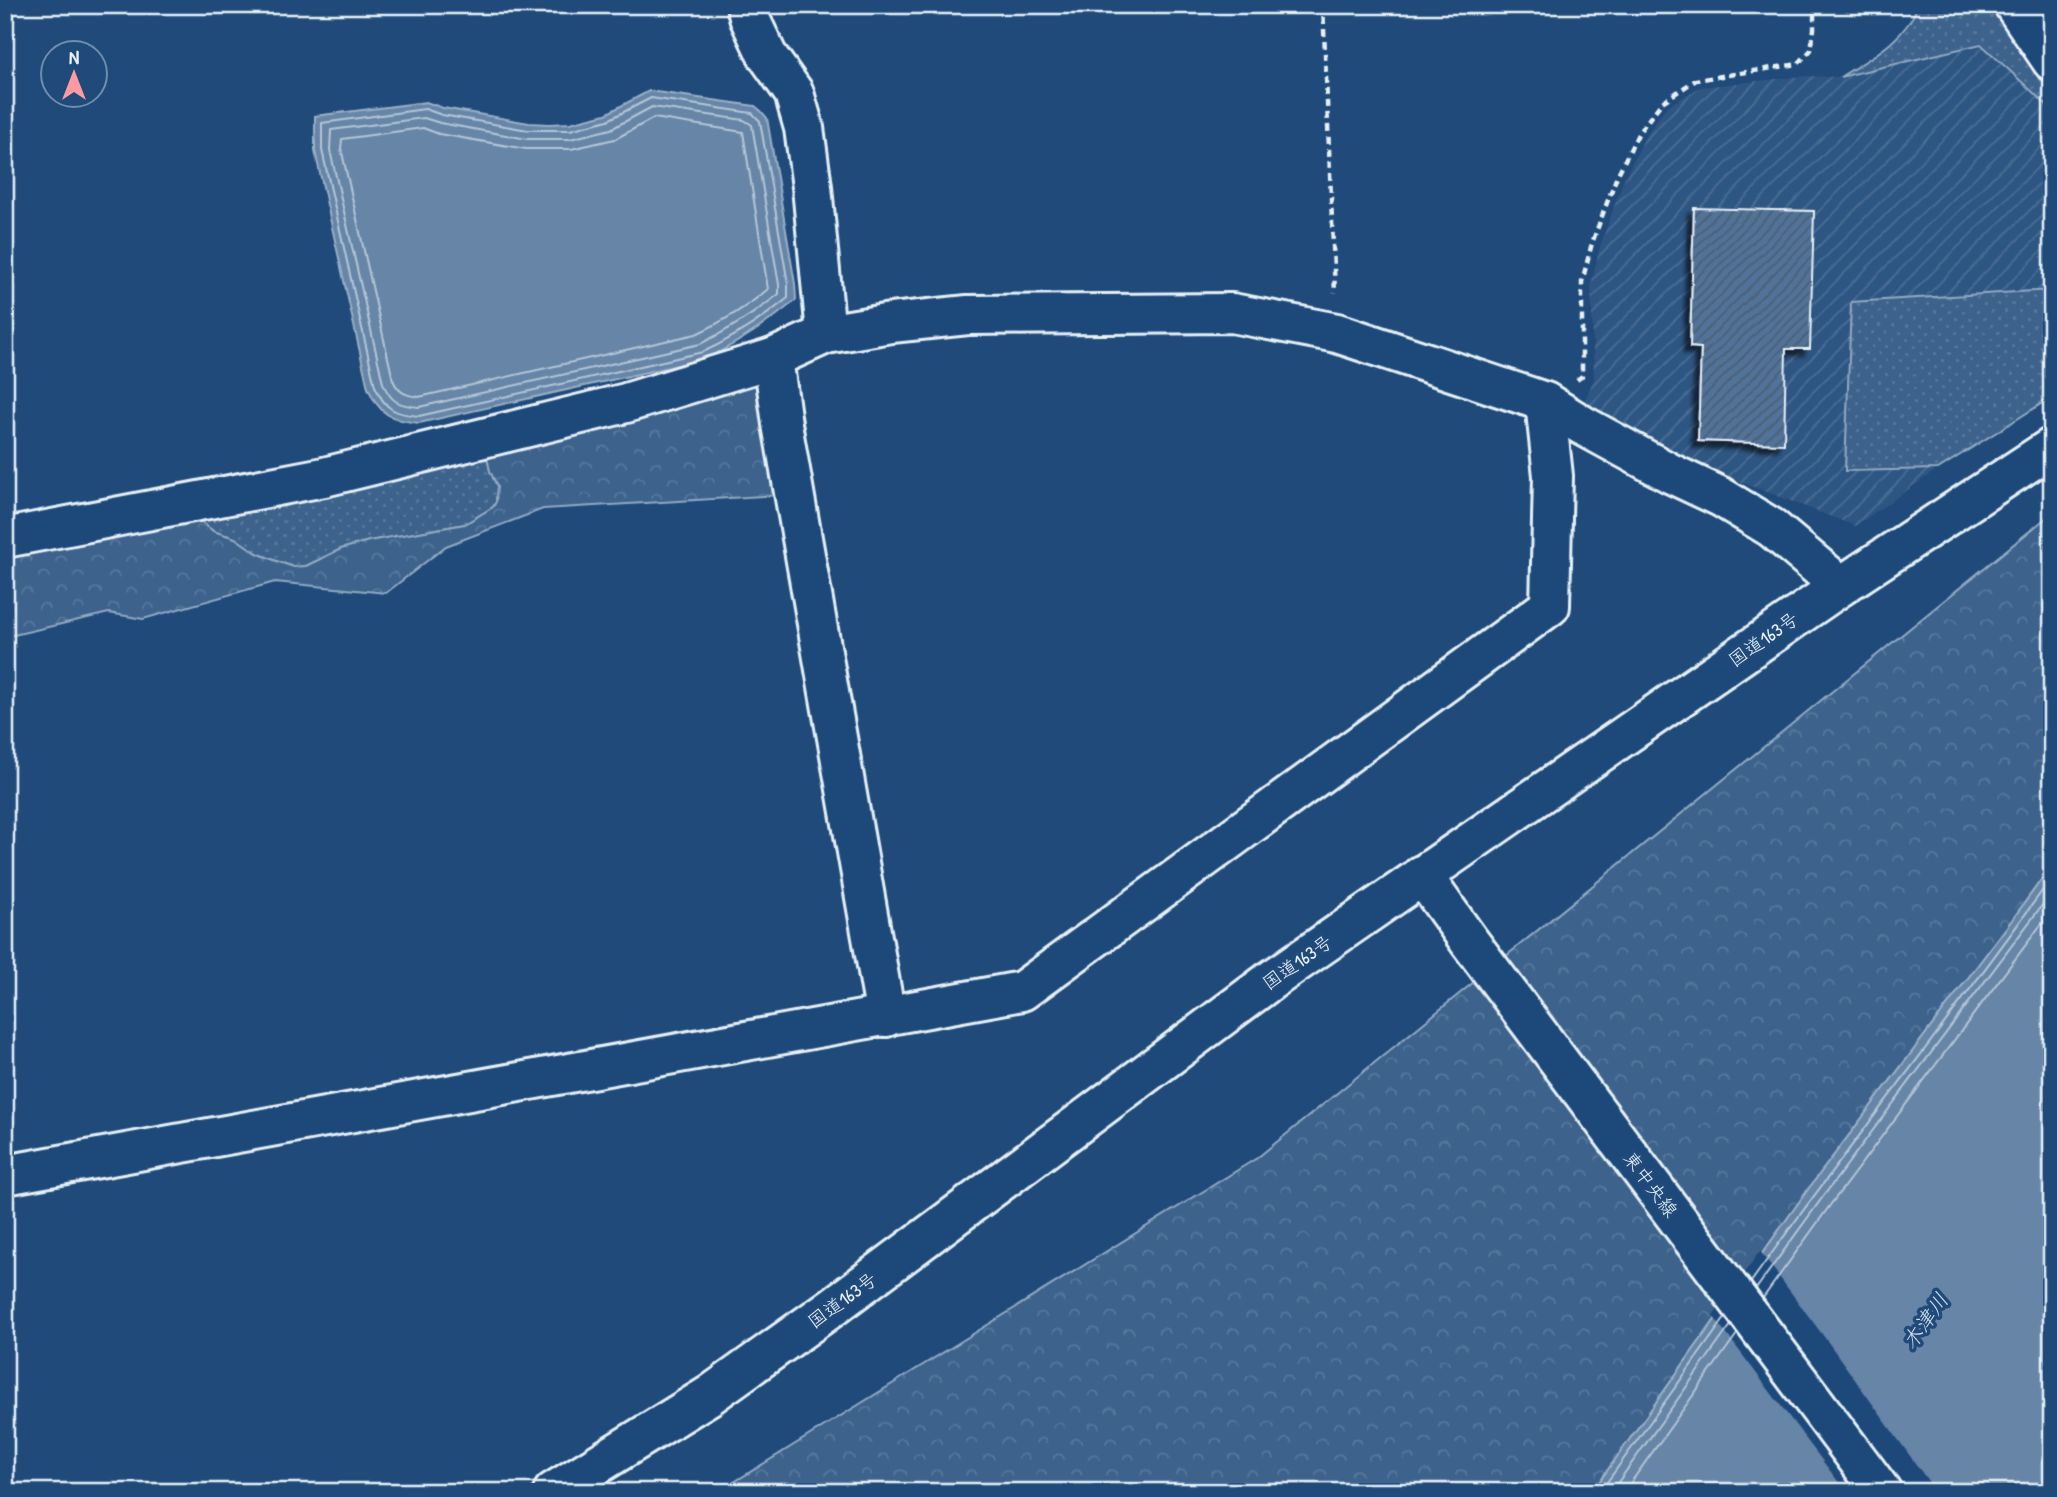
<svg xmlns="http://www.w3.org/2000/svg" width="2057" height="1497" viewBox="0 0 2057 1497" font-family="'Patrick Hand','Klee One',sans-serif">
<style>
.industrial{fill:url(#industrial-furrows)}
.grass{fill:url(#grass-dots);stroke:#92aac2;stroke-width:2}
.forest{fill:url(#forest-crowns);stroke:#92aac2;stroke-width:2}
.water{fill:#6685a7;stroke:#9ab0c7;stroke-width:2}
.pier{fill:#1f4a7a}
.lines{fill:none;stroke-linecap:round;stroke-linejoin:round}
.shore{stroke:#b4c6d8;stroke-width:2}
.building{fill:url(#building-hatch);stroke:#e8f1f8;stroke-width:2;filter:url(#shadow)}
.street-casing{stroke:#e8f1f8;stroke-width:44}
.secondary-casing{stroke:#e8f1f8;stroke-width:44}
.highway-casing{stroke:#e8f1f8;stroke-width:44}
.path{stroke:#e8f1f8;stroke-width:4.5;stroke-dasharray:7 5;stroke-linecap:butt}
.street{stroke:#1f4a7a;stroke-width:38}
.secondary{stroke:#1f4a7a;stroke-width:38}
.highway{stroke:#1f4a7a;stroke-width:38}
.labels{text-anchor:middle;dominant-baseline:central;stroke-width:7;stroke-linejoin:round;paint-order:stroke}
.street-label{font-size:19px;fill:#e8f1f8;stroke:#1f4a7a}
.water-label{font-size:21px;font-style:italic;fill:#d4e1ec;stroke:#1f4a7a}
</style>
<defs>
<pattern id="industrial-furrows" width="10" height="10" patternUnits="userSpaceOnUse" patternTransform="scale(1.75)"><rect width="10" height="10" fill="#2e5683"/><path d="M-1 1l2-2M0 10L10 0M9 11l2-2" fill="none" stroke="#4c6f95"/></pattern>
<pattern id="grass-dots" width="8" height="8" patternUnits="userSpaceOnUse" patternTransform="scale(1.75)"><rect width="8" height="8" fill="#3c628c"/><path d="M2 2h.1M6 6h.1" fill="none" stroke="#58799d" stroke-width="1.8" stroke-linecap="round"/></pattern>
<pattern id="forest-crowns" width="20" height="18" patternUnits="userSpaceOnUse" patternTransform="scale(1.75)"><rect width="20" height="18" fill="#3c628c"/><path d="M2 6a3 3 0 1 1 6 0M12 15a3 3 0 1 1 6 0" fill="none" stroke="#58799d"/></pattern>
<pattern id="building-hatch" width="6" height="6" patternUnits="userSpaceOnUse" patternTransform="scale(1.75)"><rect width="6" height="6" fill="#517399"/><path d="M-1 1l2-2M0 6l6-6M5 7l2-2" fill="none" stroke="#4c5e72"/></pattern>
<filter id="shadow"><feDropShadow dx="-6" dy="6" stdDeviation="2" flood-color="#0009"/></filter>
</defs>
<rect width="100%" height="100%" fill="#1f4a7a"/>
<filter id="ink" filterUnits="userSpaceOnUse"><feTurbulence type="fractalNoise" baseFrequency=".0143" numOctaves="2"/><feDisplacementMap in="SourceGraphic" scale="14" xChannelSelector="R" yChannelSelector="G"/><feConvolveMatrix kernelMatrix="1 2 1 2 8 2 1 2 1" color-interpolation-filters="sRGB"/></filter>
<g filter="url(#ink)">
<path class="industrial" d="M1981,44L2052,110V290L1851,302L1845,471L1938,469L1855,526L1668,454L1583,404L1594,379L1591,284L1600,246L1624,179L1645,137L1666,107L1700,87L1804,76L1840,77Z"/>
<g class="grass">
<path d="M1918,5H1993L2052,94V110L1981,44L1840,77C1870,58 1905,41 1918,5Z"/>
<path d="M2052,290V397L1938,469L1845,471L1851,302Z"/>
<path d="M486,452L490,471L497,486L496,502L493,507L465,524L369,541L341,549L306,566L294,567L279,562L257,553L234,538L213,531L203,524L200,512Z"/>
</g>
<g class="forest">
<path d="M735,384L755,386L763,391L781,495L543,509L446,546L386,593L275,582L143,619L109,613L5,637V548L200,512L203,523L213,531L235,538L257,553L279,562L294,567L306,566L341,549L369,541L465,524L493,507L496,502L497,486L490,471L486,452Z"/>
<path d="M2052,513V865L2012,920L1809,1188L1592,1492H718L1257,1158Z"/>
</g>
<g class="water">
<path d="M649,91L755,106L761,111L767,118L795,284L796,300C767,324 739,343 705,359L419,423C391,420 380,415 368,388L315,151V116L426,102L443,108L529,123L549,124L570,123L606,114Z"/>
<path d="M2052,865V1492H1592L1809,1188L2012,920Z"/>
</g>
<path class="pier" d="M1760,1251L1828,1342L1936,1492H1846L1713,1316Z"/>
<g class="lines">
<g class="shore">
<path d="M651,98L745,112L752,113L760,121L788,284V298C761,320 734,338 703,352L419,416C395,414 385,410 375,386L322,150V123L425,109L442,115L528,130H570L608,120Z"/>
<path d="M652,107L744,120L752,125L779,285V294C754,314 729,330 700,344L419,407C399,405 391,403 383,383L330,150L331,130L424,118L440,123L527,139H570L611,129Z"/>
<path d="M654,118L743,132L768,289C746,308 722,322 696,334L419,397C405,395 399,393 393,380L341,148L342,139L423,128L439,134L526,149H571L615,139Z"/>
<path d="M1751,1282C1849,1145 1955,1014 2052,877"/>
<path d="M1756,1289L1822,1198L2052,892"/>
<path d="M1763,1298L1831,1204L2052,910"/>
<path d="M1600,1492L1725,1318"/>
<path d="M1611,1492L1731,1325"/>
<path d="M1624,1492L1737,1334"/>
</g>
</g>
<path class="building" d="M1694,208L1814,211L1810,349H1786L1784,444L1698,441L1701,348L1690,347Z"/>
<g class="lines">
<defs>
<g id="street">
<path d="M746,5L749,17L767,55L794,93L804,128L812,187L826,334"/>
<path d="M773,358L782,424L886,1017"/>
<path d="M5,538L324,477L626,403L773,358L826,334L891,323L968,315L1232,313L1337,333L1545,402L1582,425L1670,473L1721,497L1772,528L1841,586"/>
<path d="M5,1175L1022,991L1550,606L1553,476L1545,402"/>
</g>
<path id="secondary" d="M2014,5L2052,61"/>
<g id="highway">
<path d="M1422,875L1469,941L1882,1492"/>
<path d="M553,1492L710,1395L834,1306L1270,981L1841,586L2052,447"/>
</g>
</defs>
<use href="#street" class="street-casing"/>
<use href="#secondary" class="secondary-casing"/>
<use href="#highway" class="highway-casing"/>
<g class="path">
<path d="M1323,5L1335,293"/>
<path d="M1577,380L1582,376V282L1592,243L1617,176L1639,132L1662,102L1696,80L1798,64L1811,50L1814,29V5"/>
</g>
<use href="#street" class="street"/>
<use href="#secondary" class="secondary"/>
<use href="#highway" class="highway"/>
</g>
</g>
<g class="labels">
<g class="street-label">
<text transform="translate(1763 639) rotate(-35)">国道163号</text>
<text transform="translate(1297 962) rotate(-35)">国道163号</text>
<text transform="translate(1651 1184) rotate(53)">東中央線</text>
<text transform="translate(842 1300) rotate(-36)">国道163号</text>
</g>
<g class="water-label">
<text transform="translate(1925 1321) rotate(-55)">木津川</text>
</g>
</g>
<rect width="2057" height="1497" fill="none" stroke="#1f4a7a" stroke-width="28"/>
<rect x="14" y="14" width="2029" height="1469" fill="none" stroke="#e8f1f8" stroke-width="2.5" filter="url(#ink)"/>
<g transform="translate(74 74)"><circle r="33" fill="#1f4a7a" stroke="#6f8dac" stroke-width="2"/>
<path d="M0-5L12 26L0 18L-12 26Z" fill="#ff9aa2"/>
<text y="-10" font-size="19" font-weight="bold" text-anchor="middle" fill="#e8f1f8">N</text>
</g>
</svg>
